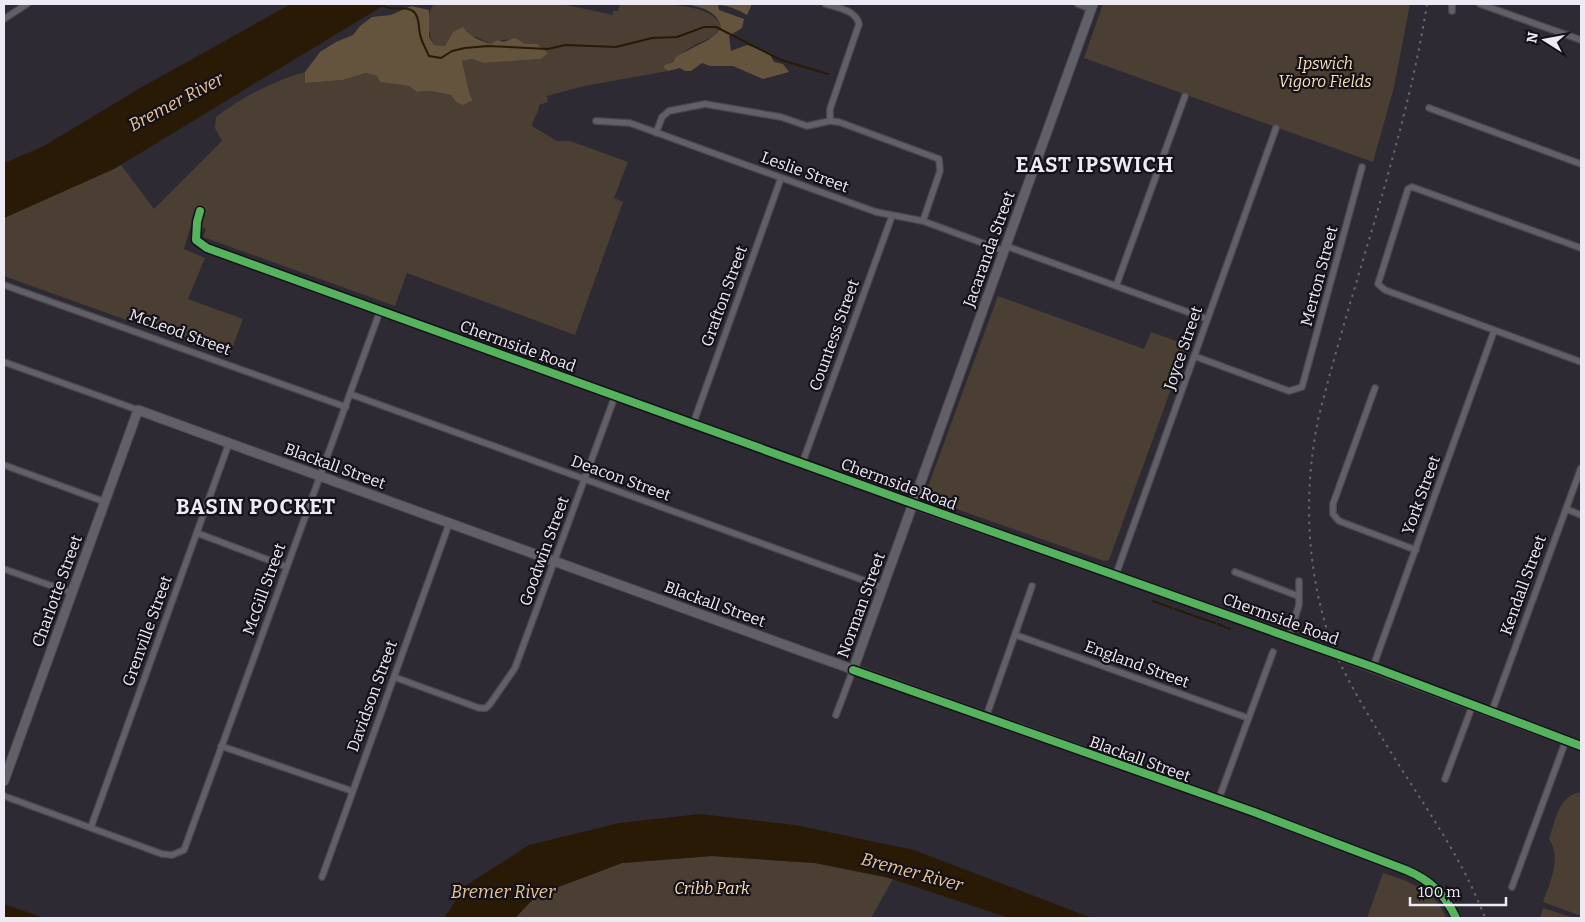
<svg xmlns="http://www.w3.org/2000/svg" width="1585" height="922" viewBox="0 0 1585 922" font-family="Bitter,serif">
<style>
.green{fill:#4a3f32}
.forest{fill:#64543e}
.water{fill:#291a06}
.lines{fill:none;stroke-linecap:round;stroke-linejoin:round}
.stream{stroke:#291a06;stroke-width:2}
.street-casing{stroke:#4a474f;stroke-width:8}
.secondary-casing{stroke:#4a474f;stroke-width:11}
.street{stroke:#625f66;stroke-width:5.5}
.secondary{stroke:#625f66;stroke-width:9}
.rail{stroke:#69666c;stroke-width:2;stroke-dasharray:2.5 5;stroke-linecap:butt}
.secondary-bridge-casing{stroke:#4a474f;stroke-width:11;stroke-linecap:butt}
.secondary-bridge{stroke:#625f66;stroke-width:9}
.cycleway-casing{stroke:#141118;stroke-width:11}
.cycleway{stroke:#56b35d;stroke-width:8}
.labels{text-anchor:middle;dominant-baseline:central;stroke-width:4.5;stroke-linejoin:round;paint-order:stroke}
.park-label{font-size:16px;font-style:italic;fill:#fddfb8;stroke:#141118}
.street-label{font-size:16px;fill:#eeeaf5;stroke:#141118}
.water-label{font-size:18px;font-style:italic;fill:#e9c494;stroke:#141118}
.district-label{font-size:21px;font-weight:bold;letter-spacing:1px;fill:#eeeaf5;stroke:#141118}
</style>
<rect width="100%" height="100%" fill="#2e2a34"/>
<g class="green">
<path d="M434,4H562L613,15V11H618L620,4C646,4 713,0 721,27C713,40 700,41 688,49C679,56 675,62 664,65V68L668,71L584,86L547,96L548,102L539,105C539,114 533,117 532,126L557,141H570L628,162L614,198L623,202L575,335L407,273L395,306L203,237L206,229L191,225L184,249L205,258L188,299L243,319L229,357L4,276V218L121,165L154,209L222,141L215,128L216,117C242,97 273,81 305,72V83L343,80L366,73L377,76L381,82L409,86L417,92L431,91L451,95L456,102L470,97L462,61L472,59L483,63L541,59L548,53C535,43 538,48 525,44C511,40 505,37 491,44L476,37L453,32L445,46L434,45C428,34 425,15 434,4Z"/>
<path d="M1103,4H1410L1394,87L1373,162L1084,58Z"/>
<path d="M998,296L1144,349L1151,332L1187,345L1109,560L1104,561L931,500L926,492Z"/>
<path d="M1581,792V916L1543,902C1550,882 1562,858 1549,839C1556,819 1558,796 1581,792Z"/>
<path d="M712,856L815,863L893,879L871,918H515L537,895L622,863Z"/>
<path d="M1383,873C1408,881 1437,891 1446,918H1367Z"/>
<path d="M1543,908L1571,917V918H1540Z"/>
</g>
<g class="forest">
<path d="M685,4H752L747,15C739,10 727,5 718,5L719,10L744,19L742,28L729,36L731,51L747,45L769,53L774,62L783,64L789,72L763,79L733,66H710L702,63L691,71H685L680,68L668,71L664,68V65L673,62L677,56L708,40L717,33L721,27C717,10 700,7 685,4Z"/>
<path d="M411,6L429,10V37L434,45L445,46L453,32L463,27C469,36 480,41 491,44L498,40L503,42L515,38L525,44H537L548,53L541,59L483,63L472,59L462,61L470,96L473,100L463,105L456,102L451,95L431,91L417,92L409,86L380,82L377,76L366,73L343,80L305,83V72L320,52L336,42L353,35L360,26L372,17L391,15Z"/>
</g>
<g class="water">
<path d="M291,4H386L114,169L4,218V163L44,146L142,87Z"/>
<path d="M700,814L795,825L914,850L1092,918H1009L886,877L815,863L712,856L622,863L537,895L515,918H444L465,886L529,845L619,823Z"/>
<path d="M4,904L44,918H4Z"/>
</g>
<g class="lines">
<g class="stream">
<path d="M381,4C391,13 406,4 414,12C420,18 418,26 420,34C421,41 426,49 429,56L441,58L452,51L465,48L488,46L548,49L565,45L616,47L652,38L677,37L704,27H716L781,60L828,74"/>
<path d="M1153,601L1172,608"/>
<path d="M1175,609L1192,615"/>
<path d="M1194,616L1215,623"/>
<path d="M1218,624L1230,629"/>
</g>
<defs>
<g id="street">
<path d="M826,4C838,8 856,10 859,24L830,109V121"/>
<path d="M1078,4L1091,9"/>
<path d="M1480,4L1581,40"/>
<path d="M1452,11V4"/>
<path d="M4,19L27,4"/>
<path d="M1429,108L1581,164"/>
<path d="M596,121L630,123L876,212L923,221L1004,251"/>
<path d="M656,133L662,117L669,111L705,104L781,117L807,126L830,121L839,122L939,159L940,171L923,221"/>
<path d="M200,211L197,222L196,240L207,248L913,504"/>
<path d="M1006,246L1207,319"/>
<path d="M1581,248L1412,187L1408,189L1378,284L1385,290L1581,362"/>
<path d="M4,285L346,407"/>
<path d="M1116,286L1185,96"/>
<path d="M1194,356L1289,391L1302,387L1362,167"/>
<path d="M4,362L138,410"/>
<path d="M1375,388L1333,504V514L1339,521L1416,550"/>
<path d="M350,394L882,587"/>
<path d="M693,424L781,178"/>
<path d="M802,464L892,216"/>
<path d="M4,465L105,502"/>
<path d="M1566,509L1581,515"/>
<path d="M197,533L287,567"/>
<path d="M4,569L72,593"/>
<path d="M1235,572L1298,596"/>
<path d="M1115,577L1276,128"/>
<path d="M1016,635L1248,718"/>
<path d="M1289,637L1299,605V581"/>
<path d="M1373,667L1494,331"/>
<path d="M394,677L479,708H486L490,704L515,668L615,396"/>
<path d="M1492,711L1581,468"/>
<path d="M836,715L853,670"/>
<path d="M986,717L1032,586"/>
<path d="M221,746L352,791"/>
<path d="M1445,779L1473,704"/>
<path d="M4,796L162,854L172,855L184,850L380,311"/>
<path d="M1218,801L1273,652"/>
<path d="M91,827L229,443"/>
<path d="M322,877L449,524"/>
<path d="M1512,887L1566,740"/>
</g>
<g id="secondary">
<path d="M913,504L1323,649"/>
<path d="M1349,659L1581,746"/>
<path d="M853,670L1093,4"/>
<path d="M4,781L138,410L807,653L1254,812L1406,870C1430,880 1445,894 1456,918"/>
</g>
</defs>
<use href="#street" class="street-casing"/>
<use href="#secondary" class="secondary-casing"/>
<use href="#street" class="street"/>
<use href="#secondary" class="secondary"/>
<path class="rail" d="M1427,4C1405,144 1352,282 1318,420C1304,490 1306,561 1327,630C1339,668 1363,706 1384,741C1419,799 1461,854 1485,918"/>
<defs>
<path id="secondary-bridge" d="M1323,649L1349,659"/>
</defs>
<use href="#secondary-bridge" class="secondary-bridge-casing"/>
<use href="#secondary-bridge" class="secondary-bridge"/>
<defs>
<g id="cycleway">
<path d="M200,211L197,222L196,240L207,248L906,501L1373,667L1581,746"/>
<path d="M853,670L1254,812L1406,870C1430,880 1445,894 1456,918"/>
</g>
</defs>
<use href="#cycleway" class="cycleway-casing"/>
<use href="#cycleway" class="cycleway"/>
</g>
<g class="labels">
<g class="park-label">
<text x="1325" y="63">Ipswich<tspan x="1325" dy="18">Vigoro Fields</tspan></text>
<text x="712" y="888">Cribb Park</text>
</g>
<g class="street-label">
<text transform="translate(805 172) rotate(20)">Leslie Street</text>
<text transform="translate(989 249) rotate(-70)">Jacaranda Street</text>
<text transform="translate(1319 276) rotate(-75)">Merton Street</text>
<text transform="translate(724 296) rotate(-70)">Grafton Street</text>
<text transform="translate(180 332) rotate(20)">McLeod Street</text>
<text transform="translate(834 335) rotate(-70)">Countess Street</text>
<text transform="translate(518 346) rotate(20)">Chermside Road</text>
<text transform="translate(1183 348) rotate(-71)">Joyce Street</text>
<text transform="translate(335 466) rotate(20)">Blackall Street</text>
<text transform="translate(621 478) rotate(20)">Deacon Street</text>
<text transform="translate(899 484) rotate(20)">Chermside Road</text>
<text transform="translate(1421 495) rotate(-70)">York Street</text>
<text transform="translate(544 551) rotate(-70)">Goodwin Street</text>
<text transform="translate(1523 585) rotate(-70)">Kendall Street</text>
<text transform="translate(264 589) rotate(-70)">McGill Street</text>
<text transform="translate(57 591) rotate(-70)">Charlotte Street</text>
<text transform="translate(715 604) rotate(20)">Blackall Street</text>
<text transform="translate(861 605) rotate(-70)">Norman Street</text>
<text transform="translate(1281 619) rotate(20)">Chermside Road</text>
<text transform="translate(147 631) rotate(-70)">Grenville Street</text>
<text transform="translate(1137 664) rotate(20)">England Street</text>
<text transform="translate(372 696) rotate(-70)">Davidson Street</text>
<text transform="translate(1140 759) rotate(20)">Blackall Street</text>
</g>
<g class="water-label">
<text transform="translate(176 102) rotate(-28)">Bremer River</text>
<text transform="translate(912 872) rotate(15)">Bremer River</text>
<text x="503" y="892">Bremer River</text>
</g>
<g class="district-label">
<text x="1095" y="165">EAST IPSWICH</text>
<text x="256" y="507">BASIN POCKET</text>
</g>
</g>
<rect width="1585" height="922" fill="none" stroke="#eeeaf5" stroke-width="10"/>
<g transform="translate(1545 40) rotate(281)" stroke="#141118" stroke-width="4" paint-order="stroke">
<path d="M0-4L9 19L0 12L-9 19Z" fill="#eeeaf5"/>
<text y="-8" font-size="14" font-weight="bold" text-anchor="middle" fill="#eeeaf5">N</text>
</g>
<path d="M1410 897v8h96v-8" fill="none" stroke="#eeeaf5" stroke-width="2.5"/>
<text x="1418" y="897" font-size="15" fill="#eeeaf5" stroke="#141118" stroke-width="4" paint-order="stroke">100 m</text>
</svg>
